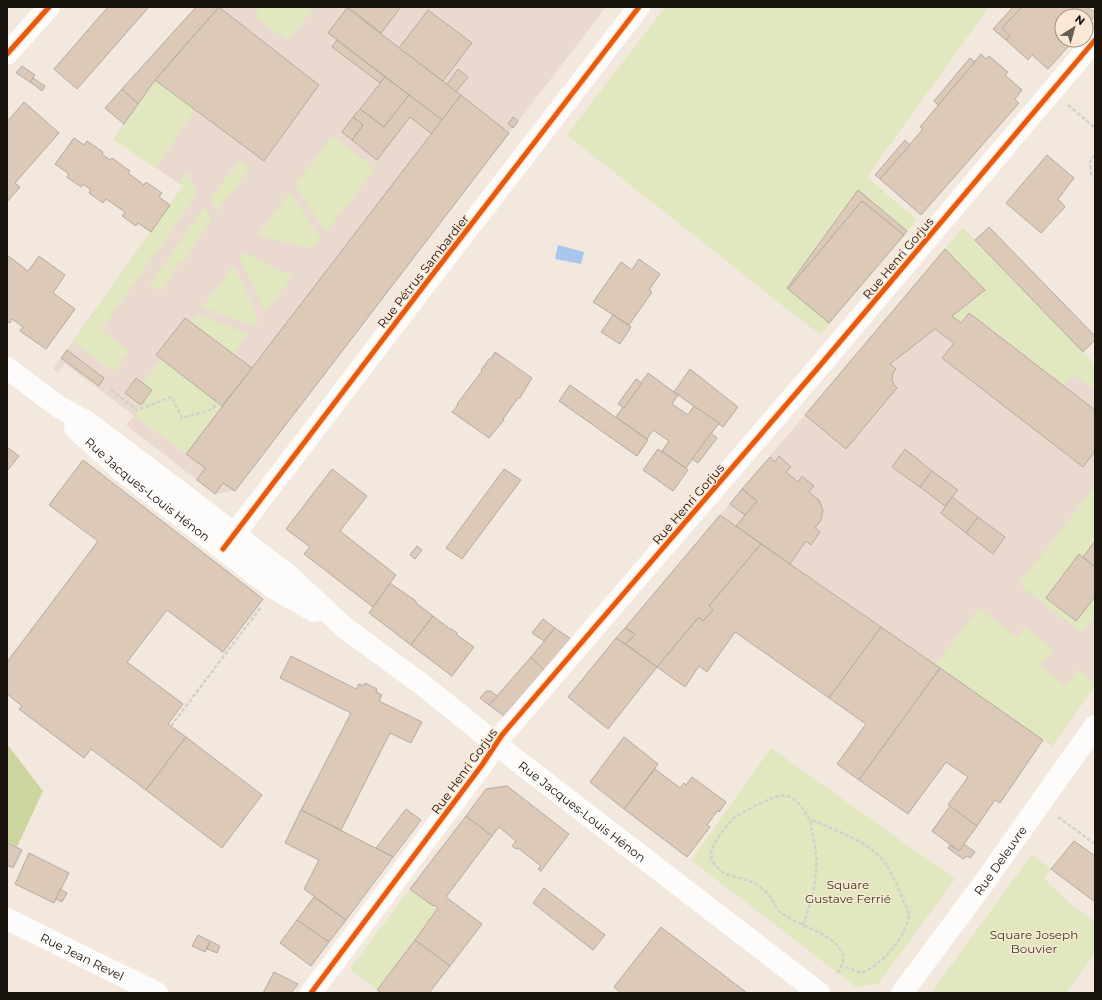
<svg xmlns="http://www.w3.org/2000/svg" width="1102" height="1000" viewBox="0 0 1102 1000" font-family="Montserrat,sans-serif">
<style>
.education{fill:#ead9ce}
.green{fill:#e1e7bf}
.forest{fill:#ccd59e}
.water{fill:#a9c6ed}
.building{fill:#dcc9b7;stroke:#b3aba4}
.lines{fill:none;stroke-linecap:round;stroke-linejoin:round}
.path{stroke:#d4d0cd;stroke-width:2.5;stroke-dasharray:4 2;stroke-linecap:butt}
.minor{stroke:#fdfcfa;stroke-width:22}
.cycleway-casing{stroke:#fbe7d6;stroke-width:8}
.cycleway{stroke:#e8590c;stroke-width:5}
.labels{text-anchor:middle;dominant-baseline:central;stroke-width:3;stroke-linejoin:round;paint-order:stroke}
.street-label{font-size:12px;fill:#19130d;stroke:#fbe7d6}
.park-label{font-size:12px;fill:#343f18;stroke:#fbe7d6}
</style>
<rect width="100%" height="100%" fill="#f3e8de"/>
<g class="education">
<path d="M219,7H606L235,491L215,494L126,425L134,416L107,395L65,364L58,373L53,369L183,186L113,139L155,80Z"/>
<path d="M963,228L1095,365V686L1052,746L720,515Z"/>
</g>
<g class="green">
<path d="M261,7H314L289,41L254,16Z"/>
<path d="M665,7H989L867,177L917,220L820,335L567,135Z"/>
<path d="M155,80L195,110L156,168L113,139Z"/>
<path d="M332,136L375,169L326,232L295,185Z"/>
<path d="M239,160L250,168L217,212L211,199Z"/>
<path d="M187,171L198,193L101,330L129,351L114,372L73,342L183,186L179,183Z"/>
<path d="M290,192L321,239L313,249L257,235Z"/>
<path d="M205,207L212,220L183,262L181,261L160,292L150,284Z"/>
<path d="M963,228L1095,365V390L1074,374L1064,386L970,313L961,323L952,316L985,290L945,249Z"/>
<path d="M244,252L292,277L265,312L240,258Z"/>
<path d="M234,265L259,320L255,326L202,307Z"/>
<path d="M197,314L248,334L233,354L190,322Z"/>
<path d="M161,358L222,406L186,454L134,416L152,390L143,383Z"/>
<path d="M1095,486V541L1083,557L1046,598L1076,621L1095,597V616L1082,633L1019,584Z"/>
<path d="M979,608L1017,637L1025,627L1053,650L1040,666L1065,686L1078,670L1095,683V686L1052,746L935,665Z"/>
<path d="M771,748L955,879L878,984L856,987L691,860Z"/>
<path d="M1032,854L1051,869L1044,878L1071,904L1095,922V953L1066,993H931Z"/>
<path d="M410,889L433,906L434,905L438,908L377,990L350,969Z"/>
</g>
<path class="forest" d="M7,744L43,791L17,847L7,842Z"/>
<path class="water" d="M558,245L584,252L581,264L555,259Z"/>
<g class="building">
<path d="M108,7H149L77,89L54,69Z"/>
<path d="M196,7H219L155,80L138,104L122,89Z"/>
<path d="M219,7L319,85L264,161L155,80Z"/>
<path d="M348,7H401L381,33Z"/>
<path d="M1013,7H1022L1002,28L1010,36L1006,40L993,29Z"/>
<path d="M1022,7H1086L1095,12V16L1086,27V16H1062V40H1074L1048,69L1032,55L1028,60L1006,40L1010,36L1002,28Z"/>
<path d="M347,8L461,95L442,120L328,33Z"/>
<path d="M428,10L472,43L443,81L399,48Z"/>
<path d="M337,40L385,77L380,83L332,47Z"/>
<path d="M981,54L986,59L989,56L1008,72L1005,75L1022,90L1015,99L1019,103L921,215L880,179L923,129L920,127Z"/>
<path d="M970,58L975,62L938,105L934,101Z"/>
<path d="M22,66L35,75L30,82L16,73Z"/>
<path d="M458,69L468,77L456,92L447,84Z"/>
<path d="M385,77L409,95L384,127L360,109Z"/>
<path d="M33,78L45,86L42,91L30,82Z"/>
<path d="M122,89L138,104L124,124L105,108Z"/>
<path d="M409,95L442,120L432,134L410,117L377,160L352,140L363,125L353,117L360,109L384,127Z"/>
<path d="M461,95L509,133L235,491L223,483L215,494L197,480L205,468L186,454Z"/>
<path d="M24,102L59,133L15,183L20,187L7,202V122Z"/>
<path d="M353,117L363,125L352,140L342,132Z"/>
<path d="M513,117L518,121L513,128L508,124Z"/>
<path d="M74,138L84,145L87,141L103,152L102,154L110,160L112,158L130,171L128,173L144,185L146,182L162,193L159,197L170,205L151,232L138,223L136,226L122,216L125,212L106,199L103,203L89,193L91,190L83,184L81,187L67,177L69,174L55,164Z"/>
<path d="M905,140L910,145L880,179L875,175Z"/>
<path d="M1047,155L1074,178L1058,199L1065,207L1041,233L1006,203Z"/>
<path d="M858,190L907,231L904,235L862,201L788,289L787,288Z"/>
<path d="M862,201L904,235L829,323L788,289Z"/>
<path d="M989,227L1095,336V340L1083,352L975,240Z"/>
<path d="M945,249L985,290L952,316L961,323L969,313L1095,410V451L1083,467L942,358L954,343L935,329L890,364L896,369L893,373L892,380L894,385L897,388L846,449L805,415Z"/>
<path d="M7,255L28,271L39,256L65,275L53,293L75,309L46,349L20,331L23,327L12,319L10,323L7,321Z"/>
<path d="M639,259L660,274L649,290L652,292L629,325L593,302L621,262L632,270Z"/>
<path d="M613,315L631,327L620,344L601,332Z"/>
<path d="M185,318L252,368L222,406L156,355Z"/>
<path d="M67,350L104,378L99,386L61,358Z"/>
<path d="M495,352L532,378L520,398H518L503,419L504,420L489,438L452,412L458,405L457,404L482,371L481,370L489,359H491Z"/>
<path d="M690,369L738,407L723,427L674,392Z"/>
<path d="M648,373L678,395L672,404L688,415L694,406L719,423L686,468L662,451L669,441L653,430L647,439L616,417Z"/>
<path d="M136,378L152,390L141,405L125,393Z"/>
<path d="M636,379L642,383L624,408L618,404Z"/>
<path d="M570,385L648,440L637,456L559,401Z"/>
<path d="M711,433L717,438L698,463L692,459Z"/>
<path d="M7,447L19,456L7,471Z"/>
<path d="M658,449L688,470L673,491L643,470Z"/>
<path d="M905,449L932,471L920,487L892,467Z"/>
<path d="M779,456L791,467L786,472L798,482L802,476L814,486L809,492L819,500L823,510L821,520L815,528L820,532L811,545L806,541L790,564L736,526L757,501L742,489L770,457L775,462Z"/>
<path d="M83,460L263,599L223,652L167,610L127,662L183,704L168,724L186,737L146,790L91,749L84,758L19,709L22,706L7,694V662L98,541L49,505Z"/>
<path d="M332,469L367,496L340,531L396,575L373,607L304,554L310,547L286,529Z"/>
<path d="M504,469L521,480L462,559L446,548Z"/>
<path d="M932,471L958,490L945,506L920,487Z"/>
<path d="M742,489L757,501L745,515L730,504Z"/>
<path d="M952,497L978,517L966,533L941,513Z"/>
<path d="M720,515L761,544L709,606L713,610L703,621L699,617L657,667L626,644L635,634L625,628Z"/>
<path d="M978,517L1005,537L993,554L966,533Z"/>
<path d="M1095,541V567L1083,557Z"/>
<path d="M761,544L881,627L829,698L735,632L707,672L699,666L685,687L657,667L699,617L703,621L713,610L709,606Z"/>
<path d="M417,546L422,550L415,559L410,555Z"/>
<path d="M1079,554L1095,567V597L1076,621L1046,598Z"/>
<path d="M390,583L416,601V603L433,616L411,645L369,613Z"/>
<path d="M433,616L450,629H452L457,633V635L474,647L452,676L411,645Z"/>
<path d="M543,619L555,628L544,641L532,633Z"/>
<path d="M881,627L940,668L859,780L837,764L866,724L829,698Z"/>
<path d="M555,628L571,639L544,670L531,657Z"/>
<path d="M625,628L635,634L626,644L616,638Z"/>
<path d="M616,638L657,667L608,729L568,697Z"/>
<path d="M291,656L356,689L359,684L364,686L365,683L377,689L376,692L382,695L379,701L422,722L411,743L390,733L341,830L301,810L351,713L280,678Z"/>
<path d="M531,657L544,670L504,716L489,705Z"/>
<path d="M940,668L1043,740L1000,803L995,800L977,826L948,805L968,777L946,762L908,814L859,780Z"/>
<path d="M486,691H491L497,696L489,705L480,698Z"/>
<path d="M186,737L262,795L222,848L146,790Z"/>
<path d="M624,737L658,764L624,809L590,782Z"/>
<path d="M655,769L680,788L684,783L686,785L692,777L726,802L719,812L718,810L707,825L710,827L687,857L624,809Z"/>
<path d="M507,786L569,834L541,871L538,869L541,866L518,848L516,849L512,846L516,841L499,827L492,836L466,816L486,789Z"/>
<path d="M950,806L977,826L959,851L932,831Z"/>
<path d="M406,809L421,820L393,857L376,848Z"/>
<path d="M301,810L393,857L346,920L304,889L319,860L285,843Z"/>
<path d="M466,816L492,836L446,897L482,924L450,966L415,940L438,908L434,905L433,906L410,889Z"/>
<path d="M1074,841L1095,856V902L1051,869Z"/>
<path d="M7,843L22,850L13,868L7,865Z"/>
<path d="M964,844L975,852L970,858L967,856L963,859L948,848L950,845L959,851Z"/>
<path d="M29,853L69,873L54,903L15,884Z"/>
<path d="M544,888L605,935L593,950L533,903Z"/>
<path d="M60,889L67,893L62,902L56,899Z"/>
<path d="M314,897L346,920L329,942L297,920Z"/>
<path d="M297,920L329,942L311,966L280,943Z"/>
<path d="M661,927L747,993H621L614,987Z"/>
<path d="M198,935L210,941L205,952L192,946Z"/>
<path d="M415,940L450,966L429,993H382L377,990Z"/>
<path d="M210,941L220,946L217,953L207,949Z"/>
<path d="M274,972L298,984L291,993H263Z"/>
</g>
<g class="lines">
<g class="path">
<path d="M1068,105L1095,128"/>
<path d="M1095,155L1090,162L1091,174L1095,177"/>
<path d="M111,390L137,410L172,397L182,418L213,409L217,402"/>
<path d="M171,726L261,607"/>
<path d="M1058,817L1095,844"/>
<path d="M803,925C811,902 818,879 816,854C815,843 812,831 810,820"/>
<path d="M837,973C864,939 794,927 778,910C775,907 774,903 772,899C767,893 761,887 754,883C742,877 728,878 718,868C704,855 714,843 723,831C726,828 729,823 732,819C738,814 771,797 779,796C782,795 788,796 790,797C800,802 804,811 810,820L817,822C841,833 875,844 888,868C896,882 902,898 909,913C908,936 882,965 861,973L843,966"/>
</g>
<g class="minor">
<path d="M7,54L49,7"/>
<path id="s1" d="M7,368L59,407L87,422L189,499L289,576L345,628L424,686L511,756L819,993"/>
<path id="s2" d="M75,428L121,470L260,578L275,589L314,611"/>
<path d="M223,549L426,283L639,7"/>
<path id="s3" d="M7,919L157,993"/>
<path d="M311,993L482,765L502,735L817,369L1095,40"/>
<path id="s4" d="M902,993L983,884L1095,726"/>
</g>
<defs>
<g id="cycleway">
<path d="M7,54L49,7"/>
<path d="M223,549L426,283L639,7"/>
<path d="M311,993L482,765L502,735L817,369L1095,40"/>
</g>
</defs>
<use href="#cycleway" class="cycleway-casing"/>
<use href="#cycleway" class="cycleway"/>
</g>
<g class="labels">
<g class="street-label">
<text transform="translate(898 258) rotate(-50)">Rue Henri Gorjus</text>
<text transform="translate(423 271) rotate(-52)">Rue Pétrus Sambardier</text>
<text stroke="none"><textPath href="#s2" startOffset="95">Rue Jacques-Louis Hénon</textPath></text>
<text transform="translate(688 504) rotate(-49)">Rue Henri Gorjus</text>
<text transform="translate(464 771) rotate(-54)">Rue Henri Gorjus</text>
<text stroke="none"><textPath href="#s1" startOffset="727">Rue Jacques-Louis Hénon</textPath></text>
<text stroke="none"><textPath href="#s4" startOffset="165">Rue Deleuvre</textPath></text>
<text stroke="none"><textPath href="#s3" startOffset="84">Rue Jean Revel</textPath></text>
</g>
<g class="park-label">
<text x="848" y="884">Square<tspan x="848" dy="14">Gustave Ferrié</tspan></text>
<text x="1034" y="934">Square Joseph<tspan x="1034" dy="14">Bouvier</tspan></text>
</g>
</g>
<rect width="1102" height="1000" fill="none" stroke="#19130d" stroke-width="16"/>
<g transform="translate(1074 28) rotate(37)"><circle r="19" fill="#fbe7d6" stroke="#a19286"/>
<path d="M0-3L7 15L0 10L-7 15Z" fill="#655e56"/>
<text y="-6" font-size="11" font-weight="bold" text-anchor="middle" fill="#19130d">N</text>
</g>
</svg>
